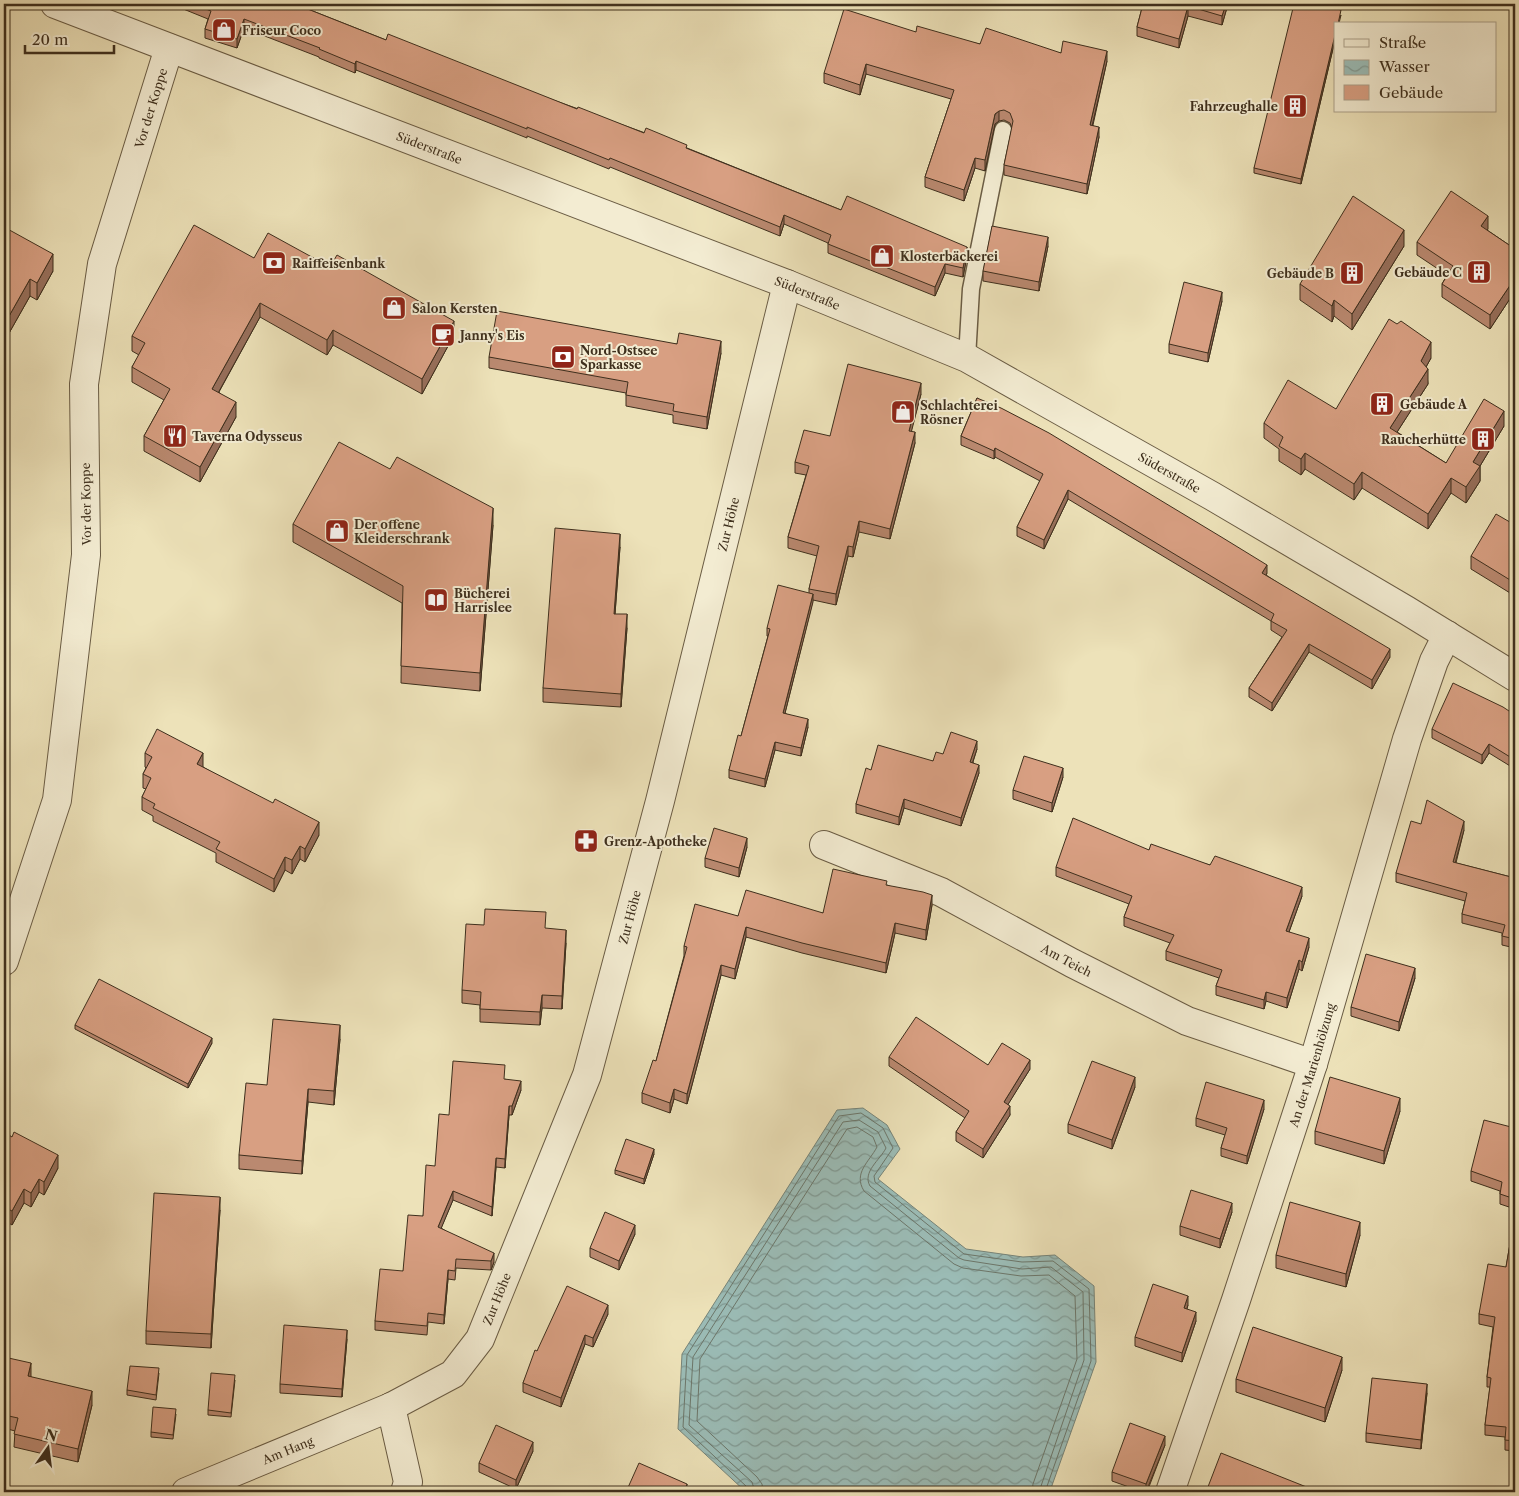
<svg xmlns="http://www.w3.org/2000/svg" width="1519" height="1496" viewBox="0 0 1519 1496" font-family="'Libre Caslon Text',serif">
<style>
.water{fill:url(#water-waves);stroke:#768479}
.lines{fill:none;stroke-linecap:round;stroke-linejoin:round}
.shore{stroke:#6c766a;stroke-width:1}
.service-casing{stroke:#6a5c44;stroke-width:19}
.minor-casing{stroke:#6a5c44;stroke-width:30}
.service{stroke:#f3ecd2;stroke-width:16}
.minor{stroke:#f3ecd2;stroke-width:28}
.wall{fill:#ba8970;stroke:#3e2f1d}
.shaded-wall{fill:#976f5b;stroke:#3e2f1d}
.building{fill:#d89f82;stroke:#3e2f1d}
.labels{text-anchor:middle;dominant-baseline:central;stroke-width:4;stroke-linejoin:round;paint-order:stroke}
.poi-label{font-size:12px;font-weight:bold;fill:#3e2f1d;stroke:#f3ecd2;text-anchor:start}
.street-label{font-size:12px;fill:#3e2f1d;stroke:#f3ecd2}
</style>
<defs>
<pattern id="water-waves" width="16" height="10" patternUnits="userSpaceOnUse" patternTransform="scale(1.25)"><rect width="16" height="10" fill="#9bbcb6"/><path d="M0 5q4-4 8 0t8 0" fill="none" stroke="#809993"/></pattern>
</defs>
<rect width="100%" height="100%" fill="#ede2b9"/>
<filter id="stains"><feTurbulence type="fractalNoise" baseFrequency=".004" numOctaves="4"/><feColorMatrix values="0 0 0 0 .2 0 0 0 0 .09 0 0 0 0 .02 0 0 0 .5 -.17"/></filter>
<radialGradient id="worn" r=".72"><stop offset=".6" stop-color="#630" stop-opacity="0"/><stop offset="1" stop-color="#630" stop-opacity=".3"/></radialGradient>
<path class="water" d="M863,1108L887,1125L900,1149L878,1179L966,1249L1023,1257L1055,1255L1094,1286L1096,1362L1050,1491L746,1492L678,1429L682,1354L837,1110Z"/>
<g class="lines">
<g class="shore">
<path d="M749,1492L747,1487L683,1427L687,1355L839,1116L861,1113L883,1128L893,1148L874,1176L875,1182L964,1254L1022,1262L1053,1261L1089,1289L1091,1361L1045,1492"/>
<path d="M755,1492L752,1482L689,1425L693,1357L843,1122L859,1120L878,1132L886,1148C880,1160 862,1172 870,1186L959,1258L964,1260L1022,1269L1051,1267L1083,1292L1084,1360L1039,1492"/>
<path d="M763,1492L762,1484L757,1477L697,1421L700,1359L847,1129L857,1127L873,1137L877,1147C869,1162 853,1173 864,1191L954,1264L963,1268L1021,1276L1049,1275L1075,1296L1077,1359L1033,1484L1032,1492"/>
</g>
<defs>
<path id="service" d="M967,358L971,289L1003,130"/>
<g id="minor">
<path id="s1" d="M55,4L787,284L967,358L1212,496L1406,610L1515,677"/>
<path id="s2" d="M824,845L941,892L1072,963L1187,1021L1313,1064"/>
<path id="s3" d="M4,961L57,800L86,555L84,384L102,264L169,48"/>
<path d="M391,1407L408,1482L405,1492"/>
<path id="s4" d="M186,1492L391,1407L453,1374L480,1339L587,1075L660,801L787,284"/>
<path id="s5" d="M1170,1492L1236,1300L1313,1064L1407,739L1434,661L1447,635"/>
</g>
</defs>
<use href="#service" class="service-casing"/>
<use href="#minor" class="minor-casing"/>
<use href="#service" class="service"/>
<use href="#minor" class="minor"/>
</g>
<g class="wall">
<path d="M171,4H295L386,40L687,148L841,210L967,256L963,277L945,273L935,296L828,253V243L784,224L780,236L610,167L609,169L527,136V138L356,70L355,73L319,58V57L244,28L237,48L205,38V29L208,19Z"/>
<path d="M1143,4H1228L1222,25L1188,16L1179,48L1137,36V27Z"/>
<path d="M1341,15L1301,184L1254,173V168Z"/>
<path d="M916,32L980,44L1061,53L1107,61L1093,125L1099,137L1087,194L1004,175V165L1012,128L1010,123L1004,120L999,121L995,124L985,171L975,168L964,201L925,187V177L951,99L866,74L860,95L824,83V73Z"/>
<path d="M4,227L53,271L37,300L30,296L4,342Z"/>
<path d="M1488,229L1487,230L1515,249V291L1490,329L1442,297V284L1447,275L1417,255V242Z"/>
<path d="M1048,246L1039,291L983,281V271Z"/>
<path d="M1404,246L1352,330L1334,316L1332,322L1300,300V284Z"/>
<path d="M254,258L454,335L422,394L333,345L327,355L260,317L219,392L236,417L200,482L144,451V436L164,400L132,382V367L139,355L132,351V336Z"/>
<path d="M1222,301L1208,362L1169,353V344Z"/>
<path d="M677,344L721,353L707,429L673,423V415L626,406V393L489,368V357Z"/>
<path d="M1431,358L1426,367L1428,384L1397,432L1446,463L1504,426L1480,466V481L1466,503L1451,493L1428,529L1362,488L1354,500L1305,469L1301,475L1279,461V449L1264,438V423L1336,409Z"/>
<path d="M921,394L911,431L915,443L890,539L859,532L853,557L848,556L836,605L813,600L785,713L808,727L801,756L775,750L765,787L729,778V770L741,736L768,636H767V628L809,593V589L817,556L788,548V537L806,475L795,473V462L830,436Z"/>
<path d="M977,398L1267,573L1266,575L1390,657L1372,689L1309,652L1272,711L1249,697V688L1282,637L1271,630V621L1068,499L1044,549L1017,536V527L1040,481L995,457L994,459L961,445V436Z"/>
<path d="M390,469L493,525L480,691L401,683L402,603L293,542V524Z"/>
<path d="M1515,525V596L1471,569V556Z"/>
<path d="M620,547L615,614L627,628L621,707L543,702V688Z"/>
<path d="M1515,715V769L1489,753L1482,764L1432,738V729Z"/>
<path d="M977,749L973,762L979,773L961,826L904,808L899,825L856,813V804L871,770L933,761L943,754Z"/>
<path d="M145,753L203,767L319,835L305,862L300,859L292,874L285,870L274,892L216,862V853L153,821V816L142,810V797L146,789L143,788V774L146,768L145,767Z"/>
<path d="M1063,777L1052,812L1013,799V790Z"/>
<path d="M1421,824L1464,830L1456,863L1515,878V948L1502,945V933L1462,923V914L1465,901L1396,882V873Z"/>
<path d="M747,847L739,877L705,867V858Z"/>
<path d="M1149,850L1210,865L1302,896L1289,932L1309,947L1302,971L1299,969L1287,1008L1266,1001L1264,1009L1216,995V986L1219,978L1166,960V951L1170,943L1124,926V917L1129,904L1056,876V867Z"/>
<path d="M887,885L932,905L926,940L895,933L886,973L802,953L746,937L735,979L721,975L687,1104L674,1099L670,1113L642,1103V1093L656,1061L684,956V946L738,916L823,913Z"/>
<path d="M546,929L566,943L562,1009L542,1008L540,1025L480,1022V1005L462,1003V990Z"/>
<path d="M1415,978L1399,1031L1351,1016V1007Z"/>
<path d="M75,1025L212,1043L188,1088L75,1029Z"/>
<path d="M340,1039L334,1105L308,1102L302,1174L239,1169V1155Z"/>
<path d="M889,1057L988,1065L1030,1069L1008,1104L1010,1115L983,1158L956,1141V1132L965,1118L889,1066Z"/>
<path d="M505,1079L521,1090L512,1115H509L505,1168L496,1167L492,1216L453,1200L441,1228L494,1262L491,1270L456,1268L455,1280L448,1279L444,1324L428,1322L427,1335L375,1330V1321L403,1271L423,1216L435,1166Z"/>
<path d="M1135,1087L1112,1149L1068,1133V1124Z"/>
<path d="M1264,1109L1247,1164L1221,1156V1148L1225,1135L1196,1126V1118Z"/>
<path d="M1400,1111L1384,1164L1315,1144V1131Z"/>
<path d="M1515,1128V1209L1500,1204V1191L1471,1181V1171Z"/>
<path d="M4,1132L58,1168L44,1195L39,1192L31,1207L24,1203L12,1225L4,1220Z"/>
<path d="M654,1154L644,1184L615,1174V1170Z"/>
<path d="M220,1210L211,1348L146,1344V1331Z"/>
<path d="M1232,1212L1220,1248L1180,1235V1226Z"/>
<path d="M1515,1215V1451L1505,1450V1437L1485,1435V1425L1490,1387H1487V1377L1493,1327L1479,1324V1314L1506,1267Z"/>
<path d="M635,1234L619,1270L590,1257V1248Z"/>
<path d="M1360,1235L1346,1287L1276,1268V1255Z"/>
<path d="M1188,1305L1187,1309L1196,1321L1182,1362L1135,1346V1337Z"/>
<path d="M608,1314L593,1347L585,1344L561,1407L523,1392V1383L537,1351Z"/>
<path d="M347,1339L342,1397L280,1393V1384Z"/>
<path d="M4,1357L31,1377L92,1405L78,1462L14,1447L15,1431L4,1428Z"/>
<path d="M1342,1370L1325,1422L1236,1392V1379Z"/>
<path d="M159,1373L156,1400L127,1395V1390Z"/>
<path d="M235,1380L231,1417L208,1415V1410Z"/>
<path d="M1427,1393L1421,1449L1366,1442V1433Z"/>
<path d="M176,1414L173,1439L151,1437V1432Z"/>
<path d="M1165,1445L1147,1492H1143L1112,1481V1472Z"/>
<path d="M533,1451L516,1489L479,1472V1463Z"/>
</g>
<g class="shaded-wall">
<path d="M1226,4H1228L1222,25V16Z"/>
<path d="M1188,6V16L1179,48V39Z"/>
<path d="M244,19V28L237,48V39Z"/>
<path d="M1335,35V40L1301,184V179Z"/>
<path d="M1107,51V61L1090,135V125Z"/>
<path d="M356,61V70L355,73V64Z"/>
<path d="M866,64V74L860,95V85Z"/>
<path d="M999,111V121L995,124L985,171V160L995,114Z"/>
<path d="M1099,127V137L1087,194V184Z"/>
<path d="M975,158V168L964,201V190Z"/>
<path d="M784,215V224L780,236V227Z"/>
<path d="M1488,216V229L1481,239V226Z"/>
<path d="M1404,230V246L1352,330V314Z"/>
<path d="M1048,237V246L1039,291V282Z"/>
<path d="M967,247V256L963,277V268Z"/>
<path d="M53,254V271L37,300V283Z"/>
<path d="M945,264V273L935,296V287Z"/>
<path d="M1515,278V291L1490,329V315Z"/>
<path d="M30,279V296L4,342V325Z"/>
<path d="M1222,292V301L1208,362V353Z"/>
<path d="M1334,300V316L1332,322V306Z"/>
<path d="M260,303V317L212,404V389Z"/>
<path d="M454,321V335L422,394V379Z"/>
<path d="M333,330V345L327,355V340Z"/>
<path d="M721,341V353L707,429V417Z"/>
<path d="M1431,342V358L1421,376V361Z"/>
<path d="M1428,369V384L1390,443V428Z"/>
<path d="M921,383V394L909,441V431Z"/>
<path d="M236,402V417L200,482V467Z"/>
<path d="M1504,411V426L1480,466V481L1466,503V487L1473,462Z"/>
<path d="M915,432V443L890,539V529Z"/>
<path d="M995,448V457L994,459V451Z"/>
<path d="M1305,453V469L1301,475V459Z"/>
<path d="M1362,472V488L1354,500V484Z"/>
<path d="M1451,478V493L1428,529V514Z"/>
<path d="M1068,490V499L1044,549V540Z"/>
<path d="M493,508V525L480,691V673Z"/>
<path d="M859,521V532L853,557V547Z"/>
<path d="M620,534V547L614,627V614Z"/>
<path d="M848,546V556L836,605V594Z"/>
<path d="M1267,565V573L1262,582V573Z"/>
<path d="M813,594V602L783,721V713Z"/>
<path d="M627,614V628L621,707V694Z"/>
<path d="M1309,644V652L1272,711V703Z"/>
<path d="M1390,649V657L1372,689V680Z"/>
<path d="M808,719V727L801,756V748Z"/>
<path d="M977,741V749L970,770V762Z"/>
<path d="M775,742V750L765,787V779Z"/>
<path d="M1489,744V753L1482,764V755Z"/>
<path d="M203,753V767L197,778V764Z"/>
<path d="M979,765V773L961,826V818Z"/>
<path d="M1063,768V777L1052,812V803Z"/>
<path d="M904,799V808L899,825V817Z"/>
<path d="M1464,821V830L1453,871V862Z"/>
<path d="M319,822V835L305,862V849Z"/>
<path d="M747,838V847L739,877V868Z"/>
<path d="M300,846V859L292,874V860Z"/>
<path d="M285,857V870L274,892V879Z"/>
<path d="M1302,887V896L1286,940V931Z"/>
<path d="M932,895V905L926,940V930Z"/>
<path d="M895,923V933L886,973V963Z"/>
<path d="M746,927V937L735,979V969Z"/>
<path d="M566,930V943L562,1009V996Z"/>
<path d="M1309,938V947L1302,971V962Z"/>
<path d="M1299,960V969L1287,1008V998Z"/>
<path d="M721,965V975L687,1104V1094Z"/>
<path d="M1415,968V978L1399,1031V1022Z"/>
<path d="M1266,992V1001L1264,1009V1000Z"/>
<path d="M542,995V1008L540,1025V1012Z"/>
<path d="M340,1025V1039L334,1105V1091Z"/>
<path d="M212,1038V1043L188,1088V1084Z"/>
<path d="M1030,1060V1069L1004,1111V1102Z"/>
<path d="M1135,1077V1087L1112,1149V1140Z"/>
<path d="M521,1081V1090L512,1115V1106Z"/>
<path d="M308,1089V1102L302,1174V1161Z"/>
<path d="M674,1089V1099L670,1113V1103Z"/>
<path d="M1400,1098V1111L1384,1164V1151Z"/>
<path d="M1264,1100V1109L1247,1164V1156Z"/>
<path d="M509,1106V1115L505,1168V1159Z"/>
<path d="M1010,1106V1115L983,1158V1149Z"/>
<path d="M654,1149V1154L644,1184V1179Z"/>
<path d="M58,1155V1168L44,1195V1182Z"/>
<path d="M496,1158V1167L492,1216V1207Z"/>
<path d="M39,1179V1192L31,1207V1193Z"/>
<path d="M24,1189V1203L12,1225V1211Z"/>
<path d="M453,1191V1200L438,1236V1227Z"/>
<path d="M220,1197V1210L211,1348V1334Z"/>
<path d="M1232,1203V1212L1220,1248V1239Z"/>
<path d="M1360,1222V1235L1346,1287V1274Z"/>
<path d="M635,1225V1234L619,1270V1261Z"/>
<path d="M494,1253V1262L491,1270V1261Z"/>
<path d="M448,1270V1279L444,1324V1315Z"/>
<path d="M1188,1296V1305L1184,1317V1308Z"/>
<path d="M608,1305V1314L593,1347V1338Z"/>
<path d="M1196,1312V1321L1182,1362V1353Z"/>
<path d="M347,1330V1339L342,1397V1389Z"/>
<path d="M585,1335V1344L561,1407V1398Z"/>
<path d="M1342,1357V1370L1325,1422V1408Z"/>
<path d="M31,1363V1377L28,1376Z"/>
<path d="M1427,1384V1393L1421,1449V1440Z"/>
<path d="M92,1391V1405L78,1462V1449Z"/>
<path d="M1165,1436V1445L1146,1492V1484Z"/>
<path d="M533,1442V1451L516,1489V1480Z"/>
<path d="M687,1484V1492H684Z"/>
</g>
<g class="building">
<path d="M193,4H295L386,40L388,34L577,109L578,107L644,133L646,128L687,145L686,148L841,210L847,196L967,247L963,268L945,264L935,287L828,244L831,235L784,215L780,227L610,158L609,160L527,127V129L356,61L355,64L319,49L320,48L244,19L237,39L205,29L211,11Z"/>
<path d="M1143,4H1226L1222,16L1188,6L1179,39L1137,27Z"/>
<path d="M1294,4H1314L1341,10L1338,24H1335V35L1301,179L1254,168Z"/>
<path d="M844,9L916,32L917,26L980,44L986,28L1061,53L1063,41L1107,51L1090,125L1099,127L1087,184L1004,165L1013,121L1010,113L1004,110L999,111L995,114L985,160L975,158L964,190L925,177L954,90L866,64L860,85L824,73Z"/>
<path d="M1451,191L1488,216L1481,226L1515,249V278L1490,315L1442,284L1453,266L1417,242Z"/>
<path d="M1353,196L1404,230L1352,314L1334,300L1332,306L1300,284Z"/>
<path d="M194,225L254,258L268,233L330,267L337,255L454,321L422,379L333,330L327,340L260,303L212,389L236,402L200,467L144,436L170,389L132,367L145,343L132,336Z"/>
<path d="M992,226L1048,237L1039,282L983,271Z"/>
<path d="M4,227L53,254L37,283L30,279L4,325Z"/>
<path d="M1184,282L1222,292L1208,353L1169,344Z"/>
<path d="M497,311L677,344L679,333L721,341L707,417L673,411L674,404L626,395L628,382L489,357Z"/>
<path d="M1389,319L1397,324L1401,321L1431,342L1421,361L1428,369L1390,428L1446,463L1484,399L1504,411L1473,462L1480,466L1466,487L1451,478L1428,514L1362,472L1354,484L1305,453L1301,459L1279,446L1283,437L1264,423L1288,380L1336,409Z"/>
<path d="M848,364L921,383L909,431L915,432L890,529L859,521L853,547L848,546L836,594L809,589L819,546L788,537L809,466L795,462L804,430L830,436Z"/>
<path d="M977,398L1001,408L1049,433L1223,538L1267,565L1262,573L1390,649L1372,680L1309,644L1272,703L1249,688L1287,630L1271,621L1274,614L1068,490L1044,540L1017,527L1043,474L995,448L994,451L961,436Z"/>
<path d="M339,442L390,469L397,457L493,508L480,673L401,666L403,586L293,524Z"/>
<path d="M1496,514L1515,525V583L1471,556Z"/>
<path d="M555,528L620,534L614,614H627L621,694L543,688Z"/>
<path d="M778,585L813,594L783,713L808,719L801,748L775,742L765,779L729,770L738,735L741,736L770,629L767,628Z"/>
<path d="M1453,683L1503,707L1515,715V760L1489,744L1482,755L1432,729Z"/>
<path d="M157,729L203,753L197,764L273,803L275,799L319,822L305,849L300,846L292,860L285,857L274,879L216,849L220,842L153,808L155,804L142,797L151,778L143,774L152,757L145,753Z"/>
<path d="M951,732L977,741L970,762L979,765L961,818L904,799L899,817L856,804L866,768L871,770L878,745L933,761L936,752L943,754Z"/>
<path d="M1024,756L1063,768L1052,803L1013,790Z"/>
<path d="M1427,800L1464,821L1453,862L1515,878V882L1513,889L1515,890V939L1502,936L1505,925L1462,914L1467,893L1396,873L1411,821L1421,824Z"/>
<path d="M1073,818L1149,850L1151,844L1210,865L1215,856L1302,887L1286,931L1309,938L1302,962L1299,960L1287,998L1266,992L1264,1000L1216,986L1222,970L1166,951L1174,935L1124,917L1132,896L1056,867Z"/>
<path d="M714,828L747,838L739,868L705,858Z"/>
<path d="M833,869L887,881L886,885L923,892L932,895L926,930L895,923L886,963L802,943L746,927L735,969L721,965L687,1094L674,1089L670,1103L642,1093L653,1060L656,1061L687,947L684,946L695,904L738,916L746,890L823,913Z"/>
<path d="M485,909L546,912L545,928L566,930L562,996L542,995L540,1012L480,1009L481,992L462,990L466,924L484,925Z"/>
<path d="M1366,954L1415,968L1399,1022L1351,1007Z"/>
<path d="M99,979L212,1038L188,1084L75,1025Z"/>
<path d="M916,1017L988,1065L1002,1043L1030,1060L1004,1102L1010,1106L983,1149L956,1132L969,1111L889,1057Z"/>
<path d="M273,1019L340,1025L334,1091L308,1089L302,1161L239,1155L246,1083L267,1085Z"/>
<path d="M453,1061L505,1065L504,1079L521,1081L512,1106H509L505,1159L496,1158L492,1207L453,1191L438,1227L494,1253L491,1261L456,1259L455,1271L448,1270L444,1315L428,1313L427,1326L375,1321L380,1269L403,1271L408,1215L423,1216L426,1165L435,1166L439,1114L449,1115Z"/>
<path d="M1092,1061L1135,1077L1112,1140L1068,1124Z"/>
<path d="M1330,1077L1400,1098L1384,1151L1315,1131Z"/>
<path d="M1206,1082L1264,1100L1247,1156L1221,1148L1227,1128L1196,1118Z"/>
<path d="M1484,1120L1515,1128V1199L1500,1194L1502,1182L1471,1171Z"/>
<path d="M4,1132L12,1137L14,1132L58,1155L44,1182L39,1179L31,1193L24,1189L12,1211L4,1207Z"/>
<path d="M626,1139L654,1149L644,1179L615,1170Z"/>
<path d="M1191,1190L1232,1203L1220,1239L1180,1226Z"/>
<path d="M154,1193L220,1197L211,1334L146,1331Z"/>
<path d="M1290,1202L1360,1222L1346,1274L1276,1255Z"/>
<path d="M605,1212L635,1225L619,1261L590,1248Z"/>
<path d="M1515,1215V1441L1505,1440L1506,1427L1485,1425L1491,1378L1487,1377L1495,1317L1479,1314L1488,1264L1506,1267Z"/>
<path d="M1153,1284L1188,1296L1184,1308L1196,1312L1182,1353L1135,1337Z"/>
<path d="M567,1286L608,1305L593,1338L585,1335L561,1398L523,1383L535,1350L537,1351Z"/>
<path d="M284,1325L347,1330L342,1389L280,1384Z"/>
<path d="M1253,1327L1342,1357L1325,1408L1236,1379Z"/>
<path d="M4,1357L31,1363L28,1376L92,1391L78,1449L14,1434L18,1418L4,1415Z"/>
<path d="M130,1366L159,1368L156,1395L127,1390Z"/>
<path d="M211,1373L235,1375L231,1413L208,1410Z"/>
<path d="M1372,1378L1427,1384L1421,1440L1366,1433Z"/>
<path d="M153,1407L176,1409L173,1435L151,1432Z"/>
<path d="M1130,1423L1165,1436L1146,1484L1112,1472Z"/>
<path d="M496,1425L533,1442L516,1480L479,1463Z"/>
<path d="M1221,1453L1309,1488L1308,1492H1206Z"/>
<path d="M1515,1456V1492H1510Z"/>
<path d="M639,1463L687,1484L684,1492H626Z"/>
</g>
<defs>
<symbol id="shop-square" viewBox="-11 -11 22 22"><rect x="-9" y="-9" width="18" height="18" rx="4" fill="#8f2418" stroke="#f3ecd2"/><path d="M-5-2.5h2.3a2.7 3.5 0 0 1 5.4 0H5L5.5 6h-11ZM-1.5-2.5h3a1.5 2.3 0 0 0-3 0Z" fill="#fff"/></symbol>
<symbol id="building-square" viewBox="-11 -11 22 22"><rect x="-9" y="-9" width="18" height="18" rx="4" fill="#8f2418" stroke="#f3ecd2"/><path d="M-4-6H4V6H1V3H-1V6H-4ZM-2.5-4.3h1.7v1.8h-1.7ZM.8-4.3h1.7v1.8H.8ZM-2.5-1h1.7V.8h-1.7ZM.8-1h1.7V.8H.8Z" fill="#fff"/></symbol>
<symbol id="bank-square" viewBox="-11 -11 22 22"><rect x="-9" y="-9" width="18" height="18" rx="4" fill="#8f2418" stroke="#f3ecd2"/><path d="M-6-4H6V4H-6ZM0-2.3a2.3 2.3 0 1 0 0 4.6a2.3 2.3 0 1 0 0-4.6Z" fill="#fff"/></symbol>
<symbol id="cafe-square" viewBox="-11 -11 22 22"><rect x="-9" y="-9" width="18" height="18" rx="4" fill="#8f2418" stroke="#f3ecd2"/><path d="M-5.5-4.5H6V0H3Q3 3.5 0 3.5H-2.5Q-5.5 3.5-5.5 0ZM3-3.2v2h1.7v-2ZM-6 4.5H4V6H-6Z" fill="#fff"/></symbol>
<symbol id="restaurant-square" viewBox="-11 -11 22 22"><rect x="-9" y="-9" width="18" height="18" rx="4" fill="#8f2418" stroke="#f3ecd2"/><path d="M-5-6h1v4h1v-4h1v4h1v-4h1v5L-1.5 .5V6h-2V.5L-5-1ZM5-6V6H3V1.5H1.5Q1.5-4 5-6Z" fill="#fff"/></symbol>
<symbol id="library-square" viewBox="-11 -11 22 22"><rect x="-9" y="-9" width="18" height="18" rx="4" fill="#8f2418" stroke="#f3ecd2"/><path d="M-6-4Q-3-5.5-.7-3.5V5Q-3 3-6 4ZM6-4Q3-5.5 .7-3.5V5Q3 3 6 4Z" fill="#fff"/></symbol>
<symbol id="pharmacy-square" viewBox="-11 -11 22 22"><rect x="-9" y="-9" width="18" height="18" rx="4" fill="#8f2418" stroke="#f3ecd2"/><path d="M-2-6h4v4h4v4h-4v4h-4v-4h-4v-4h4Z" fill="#fff"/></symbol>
</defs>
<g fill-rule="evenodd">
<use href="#shop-square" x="210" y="16" width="28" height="28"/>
<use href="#building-square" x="1281" y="92" width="28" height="28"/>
<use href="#shop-square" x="868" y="242" width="28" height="28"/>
<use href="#bank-square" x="260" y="249" width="28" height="28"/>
<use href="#building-square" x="1465" y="258" width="28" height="28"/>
<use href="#building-square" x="1338" y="259" width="28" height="28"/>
<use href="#shop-square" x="380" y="294" width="28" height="28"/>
<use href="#cafe-square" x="429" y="321" width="28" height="28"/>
<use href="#bank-square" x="549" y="343" width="28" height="28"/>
<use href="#building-square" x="1368" y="390" width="28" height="28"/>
<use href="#shop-square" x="889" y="398" width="28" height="28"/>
<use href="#restaurant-square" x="161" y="422" width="28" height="28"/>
<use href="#building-square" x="1469" y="425" width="28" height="28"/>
<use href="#shop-square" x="323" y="517" width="28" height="28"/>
<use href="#library-square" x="422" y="586" width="28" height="28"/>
<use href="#pharmacy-square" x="572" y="827" width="28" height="28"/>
</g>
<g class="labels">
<g class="poi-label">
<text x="242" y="30">Friseur Coco</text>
<text x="1278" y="106" text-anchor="end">Fahrzeughalle</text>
<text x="900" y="256">Klosterbäckerei</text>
<text x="292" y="263">Raiffeisenbank</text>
<text x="1462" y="272" text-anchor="end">Gebäude C</text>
<text x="1334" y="273" text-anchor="end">Gebäude B</text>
<text x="412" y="308">Salon Kersten</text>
<text x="460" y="335">Janny's Eis</text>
<text x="580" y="350">Nord-Ostsee<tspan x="580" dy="14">Sparkasse</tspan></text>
<text x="1400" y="404">Gebäude A</text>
<text x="920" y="405">Schlachterei<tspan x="920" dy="14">Rösner</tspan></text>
<text x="192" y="436">Taverna Odysseus</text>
<text x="1466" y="439" text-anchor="end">Raucherhütte</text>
<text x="354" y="524">Der offene<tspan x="354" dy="14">Kleiderschrank</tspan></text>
<text x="454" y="593">Bücherei<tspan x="454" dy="14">Harrislee</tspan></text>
<text x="604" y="841">Grenz-Apotheke</text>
</g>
<g class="street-label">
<text stroke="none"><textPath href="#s3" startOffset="872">Vor der Koppe</textPath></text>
<text stroke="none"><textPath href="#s1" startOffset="401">Süderstraße</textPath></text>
<text stroke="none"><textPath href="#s1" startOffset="806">Süderstraße</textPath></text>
<text stroke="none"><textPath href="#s1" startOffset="1211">Süderstraße</textPath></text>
<text transform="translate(86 504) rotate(-91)">Vor der Koppe</text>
<text stroke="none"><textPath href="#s4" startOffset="1190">Zur Höhe</textPath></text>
<text stroke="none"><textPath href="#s4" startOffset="785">Zur Höhe</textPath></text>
<text stroke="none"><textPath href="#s2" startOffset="269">Am Teich</textPath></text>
<text stroke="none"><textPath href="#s5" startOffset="450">An der Marienhölzung</textPath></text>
<text stroke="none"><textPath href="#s4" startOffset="380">Zur Höhe</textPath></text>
<text stroke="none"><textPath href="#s4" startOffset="110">Am Hang</textPath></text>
</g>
</g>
<rect width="1519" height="1496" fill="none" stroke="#ede2b9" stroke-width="20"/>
<rect x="5" y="5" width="1509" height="1486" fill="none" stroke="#3e2f1d" stroke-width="2.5"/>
<rect x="10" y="10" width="1499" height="1476" fill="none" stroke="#3e2f1d"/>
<rect x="1334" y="22" width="162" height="90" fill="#f3ecd2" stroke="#aba08a"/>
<rect x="1344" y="39" width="25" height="8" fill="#f3ecd2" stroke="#aba08a"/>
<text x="1379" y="48" font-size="15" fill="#3e2f1d">Straße</text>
<rect x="1344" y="60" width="25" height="15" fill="url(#water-waves)" stroke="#aba08a"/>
<text x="1379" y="72" font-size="15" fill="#3e2f1d">Wasser</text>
<rect x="1344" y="85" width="25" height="15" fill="#d89f82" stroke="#aba08a"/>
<text x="1379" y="98" font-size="15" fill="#3e2f1d">Gebäude</text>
<g transform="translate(48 1448) rotate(14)" stroke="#f3ecd2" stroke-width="4" paint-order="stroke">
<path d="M0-4L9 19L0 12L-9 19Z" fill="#3e2f1d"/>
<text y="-8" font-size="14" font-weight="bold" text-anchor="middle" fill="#3e2f1d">N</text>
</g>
<path d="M25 45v8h89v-8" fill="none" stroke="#3e2f1d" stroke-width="2.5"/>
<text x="32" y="45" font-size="15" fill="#3e2f1d" stroke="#f3ecd2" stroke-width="4" paint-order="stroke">20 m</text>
<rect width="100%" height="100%" filter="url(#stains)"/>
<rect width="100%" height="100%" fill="url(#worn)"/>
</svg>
